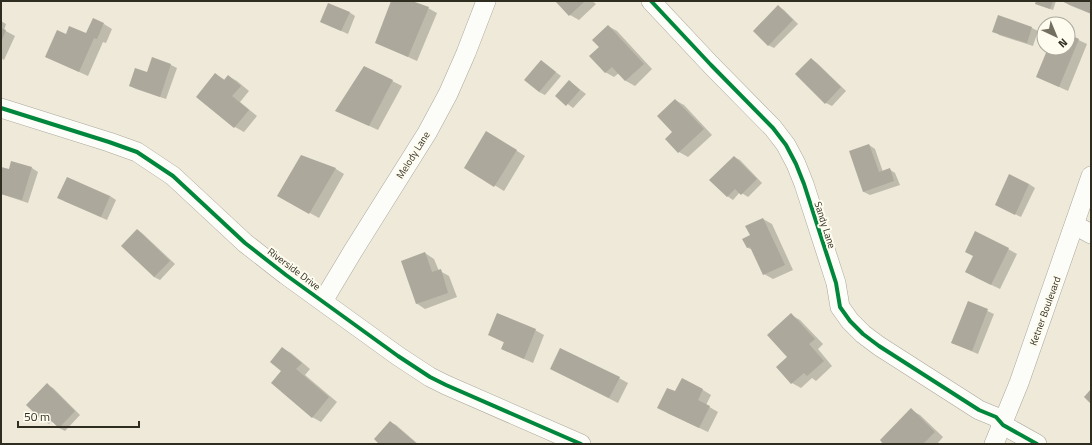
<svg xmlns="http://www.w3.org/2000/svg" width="1092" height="445" viewBox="0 0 1092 445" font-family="'Titillium Web',sans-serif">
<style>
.shadow{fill:#0003}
.building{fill:#aca89b}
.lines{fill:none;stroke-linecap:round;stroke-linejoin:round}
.minor-casing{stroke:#aba79a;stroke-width:20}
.minor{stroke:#fcfcf9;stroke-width:19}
.cycleway-casing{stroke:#fefbef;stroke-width:6}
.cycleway{stroke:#00873e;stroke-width:4}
.labels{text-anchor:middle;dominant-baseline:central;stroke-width:4;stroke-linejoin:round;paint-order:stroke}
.street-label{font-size:10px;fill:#2f2c20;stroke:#fefbef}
</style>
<rect width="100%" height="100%" fill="#eee9d8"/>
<g class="shadow">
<path d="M392,1H409L428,8L437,13L417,61L377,43Z"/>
<path d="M556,1H592L596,4L579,20L570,15Z"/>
<path d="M1038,1H1056L1053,10L1039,5Z"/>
<path d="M1063,1H1091V14L1069,5Z"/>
<path d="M778,6L784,10L798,24L774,48L768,45Z"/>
<path d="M349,12L355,16L348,34L321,22Z"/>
<path d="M999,17L1032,28L1038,31L1033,46L999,35L994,31Z"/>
<path d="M1,21L6,24L4,30L15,36L4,60L1,58Z"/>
<path d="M104,24L112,29L106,43L103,42L88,76L46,57L67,35H87Z"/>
<path d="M608,26L617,31L652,69L635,86L626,81L619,73L614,77L605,72L600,47Z"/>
<path d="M1068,35L1087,44L1068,91L1037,77L1049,48H1068Z"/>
<path d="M811,59L817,63L846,91L832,106L826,103Z"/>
<path d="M541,61L561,76L545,95L539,92Z"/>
<path d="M171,65L177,68L166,99L136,89L130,86L148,74Z"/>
<path d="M365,67L402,86L378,130L337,111Z"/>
<path d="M215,74L225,80L228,76L237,81L249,91L240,102L257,116L244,132L235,127L197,97Z"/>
<path d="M569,81L586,94L573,108L557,96Z"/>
<path d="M675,100L684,105L712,135L688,157L679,152L674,132Z"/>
<path d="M487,132L525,156L504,191L465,167Z"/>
<path d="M869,145L875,149L883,172L889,169L895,173L900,185L870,195L864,192L850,152Z"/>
<path d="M302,156L336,169L344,174L319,218L279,196Z"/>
<path d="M734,157L740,160L762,183L748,197L740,192L733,200L727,196Z"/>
<path d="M12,162L32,168L38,172L28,203L1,194V168L9,171Z"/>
<path d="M1029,184L1035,188L1021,217L1002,208Z"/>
<path d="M110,196L116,200L107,220L64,201Z"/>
<path d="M763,219L772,224L793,270L773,279L764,274L753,250L748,248L751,236Z"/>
<path d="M138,230L143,234L175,264L160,280L154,277Z"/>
<path d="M1008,249L1017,254L1000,289L975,277L974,256Z"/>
<path d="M425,253L434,259L439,271H440L449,276L457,297L425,309L416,303Z"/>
<path d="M968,302L994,314L978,354L952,343Z"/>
<path d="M791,315L800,320L823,344L818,349L832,366L816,381L812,378L801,388L792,383L777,367L788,357Z"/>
<path d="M535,330L544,335L533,363L502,349L505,343L489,335Z"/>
<path d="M282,348L291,353L310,369L305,375L337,402L321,422L312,417L282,371Z"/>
<path d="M551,369L619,378L628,383L618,403Z"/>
<path d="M47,385L53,388L80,415L65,431L59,428L52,421L49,424L43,420Z"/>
<path d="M703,390L711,395L706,405L718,412L708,432L667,413L676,393Z"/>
<path d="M911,410L920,415L943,437L937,444H885Z"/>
<path d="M390,422L396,425L418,444H381Z"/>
</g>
<g class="building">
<path d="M391,1H412L429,7L408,57L375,43Z"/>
<path d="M555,1H585L569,16Z"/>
<path d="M1036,1H1053L1050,9L1035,4Z"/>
<path d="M1061,1H1091V12L1090,13Z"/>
<path d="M328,3L350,12L341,31L320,22Z"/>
<path d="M778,5L793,20L768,46L753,31Z"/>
<path d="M998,15L1032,27L1027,43L992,32Z"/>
<path d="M93,18L104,23L97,39L94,38L79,72L45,57L57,30L66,34L69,26L86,33Z"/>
<path d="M608,25L644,64L625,81L612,67L605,73L589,56L599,47L592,40Z"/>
<path d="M1,28L6,30L1,42Z"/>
<path d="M1068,34L1079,39L1059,87L1036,77L1048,48H1068Z"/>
<path d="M152,57L171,64L160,97L129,86L135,68L147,72Z"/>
<path d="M811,58L841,87L825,104L795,74Z"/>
<path d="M541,60L556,72L539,92L524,80Z"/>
<path d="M364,66L393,80L369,126L335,111Z"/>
<path d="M215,73L224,80L228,75L241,86L232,96L249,110L234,128L196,97Z"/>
<path d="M569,80L580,90L566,106L555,96Z"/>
<path d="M675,99L704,129L678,153L665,139L672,132L657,116Z"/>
<path d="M486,131L517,150L494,187L464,168Z"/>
<path d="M869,144L879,172L890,168L894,181L863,192L849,151Z"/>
<path d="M301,155L336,168L309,214L277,196Z"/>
<path d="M734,156L757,179L741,195L735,189L727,197L709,180Z"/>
<path d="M11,161L32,167L22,200L1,194V167L9,169Z"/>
<path d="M1009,174L1029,184L1015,215L995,205Z"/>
<path d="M67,177L110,196L101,217L57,198Z"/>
<path d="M763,218L785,265L763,275L750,247L747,248L742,239L750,235L745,226Z"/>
<path d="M137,229L170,261L154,277L121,246Z"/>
<path d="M975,231L1009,248L991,285L965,272L973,256L965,252Z"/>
<path d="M425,252L432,272L441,269L448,293L416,304L401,261Z"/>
<path d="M968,301L988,309L972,351L951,343Z"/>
<path d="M497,313L536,329L524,359L501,349L504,342L488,335Z"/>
<path d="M791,313L815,339L809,344L824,361L807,376L804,373L791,384L776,367L787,357L767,335Z"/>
<path d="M282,347L302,363L296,369L329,397L312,418L271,383L281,371L270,362Z"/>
<path d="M560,348L620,377L609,398L550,369Z"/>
<path d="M682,378L703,389L698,400L710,406L699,428L657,408L667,388L675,391Z"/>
<path d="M47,383L75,411L59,428L47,417L43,421L26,405Z"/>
<path d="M1091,389V404L1084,397Z"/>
<path d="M911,408L935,432L923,444H883L880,440Z"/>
<path d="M390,421L417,444H379L374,439Z"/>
</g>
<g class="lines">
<defs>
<g id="minor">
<path d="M651,1L711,65L773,128L786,145L796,164L804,184L836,283L840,307L850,321L863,334L879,346L979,410L996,417L1003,425L1037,444"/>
<path d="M1,108L109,142L137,152L173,176L245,243L286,275L398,356L430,377L446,385L581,444"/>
<path d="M1075,225L1091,234"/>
<path d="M323,301L353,251L427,133L448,94L466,53L486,1"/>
<path d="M994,444L1019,383L1091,176"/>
</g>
</defs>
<use href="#minor" class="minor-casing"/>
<use href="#minor" class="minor"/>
<defs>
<g id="cycleway">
<path d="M651,1L711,65L773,128L786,145L796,164L804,184L836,283L840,307L850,321L863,334L879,346L979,410L996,417L1003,425L1037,444"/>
<path d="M1,108L109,142L137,152L173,176L245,243L286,275L398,356L430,377L446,385L581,444"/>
</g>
</defs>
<use href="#cycleway" class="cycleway-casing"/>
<use href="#cycleway" class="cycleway"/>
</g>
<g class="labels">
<g class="street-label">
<text transform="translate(413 155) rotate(-58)">Melody Lane</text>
<text transform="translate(825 225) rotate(72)">Sandy Lane</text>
<text transform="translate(294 269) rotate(37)">Riverside Drive</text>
<text transform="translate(1045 311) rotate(-70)">Ketner Boulevard</text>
</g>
</g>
<rect width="1092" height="445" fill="none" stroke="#2f2c20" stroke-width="4"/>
<g transform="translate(1056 36) rotate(136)"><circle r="19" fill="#fefbef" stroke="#aba89c"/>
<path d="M0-3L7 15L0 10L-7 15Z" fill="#726e60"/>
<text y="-6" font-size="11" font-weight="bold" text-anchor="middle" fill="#2f2c20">N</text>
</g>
<path d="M18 421v6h121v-6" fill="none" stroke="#2f2c20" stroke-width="2"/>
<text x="24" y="421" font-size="12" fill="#2f2c20" stroke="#fefbef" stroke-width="3" paint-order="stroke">50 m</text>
</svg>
